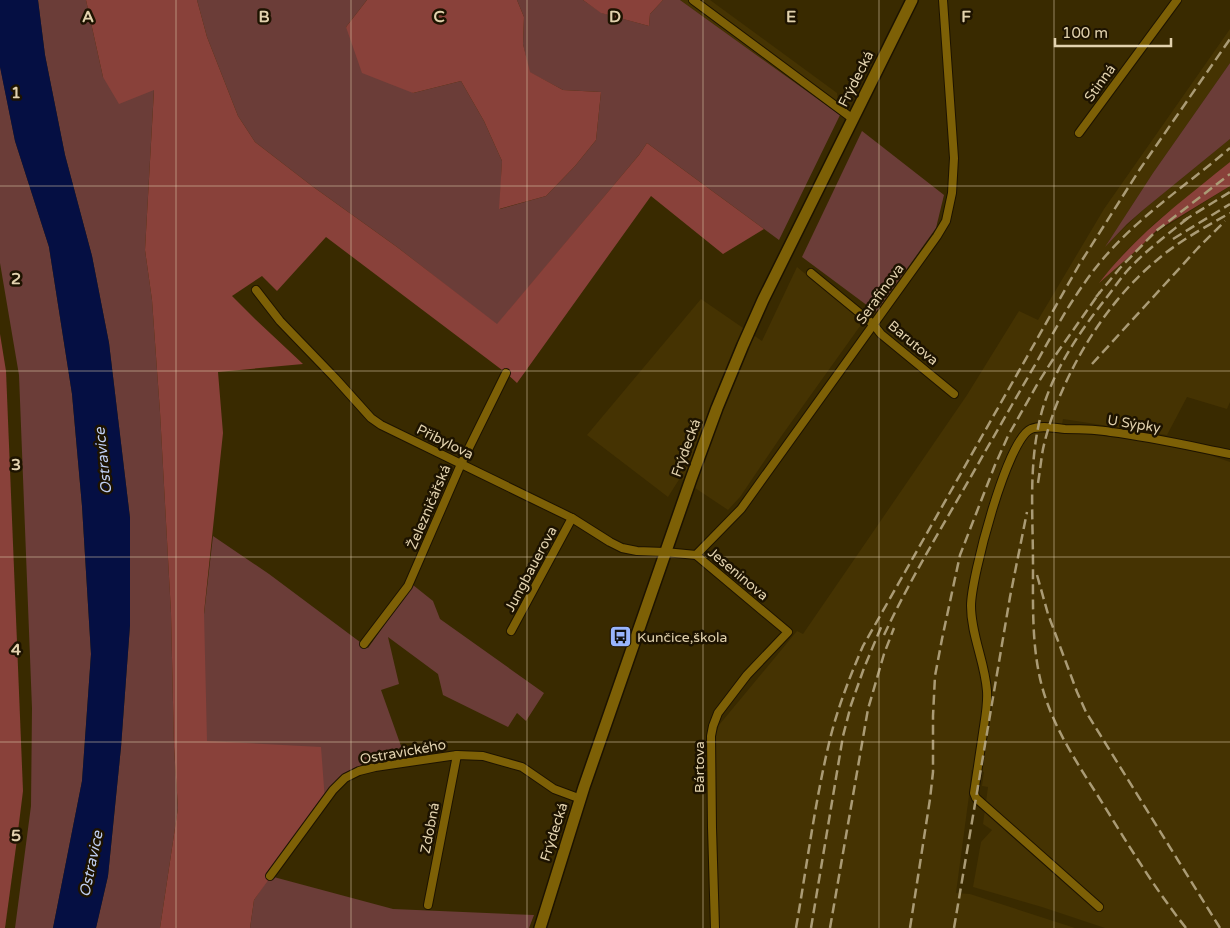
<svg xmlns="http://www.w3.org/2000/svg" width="1230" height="928" viewBox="0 0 1230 928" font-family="'Varela Round',sans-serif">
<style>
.built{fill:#453302}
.green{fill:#6b3d38}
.forest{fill:#89413a}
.water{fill:#050f43}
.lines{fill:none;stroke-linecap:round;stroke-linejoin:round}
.street-casing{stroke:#1d1300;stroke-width:10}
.secondary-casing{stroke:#1d1300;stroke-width:14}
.street{stroke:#7d6006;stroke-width:8}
.secondary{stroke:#7d6006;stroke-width:11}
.rail{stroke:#aa9b75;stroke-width:2.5;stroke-dasharray:10 5;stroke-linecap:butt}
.grid{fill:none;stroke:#e2d2ae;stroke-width:1;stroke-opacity:0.55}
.labels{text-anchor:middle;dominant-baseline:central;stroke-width:5;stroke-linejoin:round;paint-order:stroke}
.street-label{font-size:14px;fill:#e2d2ae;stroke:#1d1300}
.poi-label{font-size:14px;fill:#e2d2ae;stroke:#1d1300;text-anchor:start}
.water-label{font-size:15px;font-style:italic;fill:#bfcef1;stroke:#1d1300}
.grid-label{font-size:16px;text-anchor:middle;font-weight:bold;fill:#e2d2ae;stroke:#1d1300;stroke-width:5;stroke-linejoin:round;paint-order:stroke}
</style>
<rect width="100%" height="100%" fill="#392a00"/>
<g class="built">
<path d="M680,0H710L837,93L840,115Z"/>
<path d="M1230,29V63L1153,173L1107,244L1143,210L1230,139V162L1155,223L1125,252L1102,279L1153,235L1230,186V402L1227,409L1187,397L1167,435L1063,419L1061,431L1145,441L1210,455L1230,462V928H1105L1042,907L973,887L981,842L992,830L983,824L988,787L982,786L984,772L971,770L970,788L956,893L970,894L1075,928H719L715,736L719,725L797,631L803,634L967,395L1019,311L1038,320L1104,209Z"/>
<path d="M797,267L863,322L780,438L740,497L728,510L680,478L668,497L587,435L701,299L762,341Z"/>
</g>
<g class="green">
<path d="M38,0H86L103,77L154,89L145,250L152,300L160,412L171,613L174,747L178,808L160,928H96L108,876L121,747L130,625V518L109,343L92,256L65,155L45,55Z"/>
<path d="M197,0H367L346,27L413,93L461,81L484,121L502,161L500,209L546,196L575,166L596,140L601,92L563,90L529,72L523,44L524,17L517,0H583L602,13L649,26L650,14L663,0H680L840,115L779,240L647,143L639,155L497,325L397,247L312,186L255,142L238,116L207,37Z"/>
<path d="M1230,63V139L1143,210L1127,224L1105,247L1153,173Z"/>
<path d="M0,66L15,141L49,247L72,394L82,506L91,654L82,781L53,928H15L31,806L32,708L19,375L0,263Z"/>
<path d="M862,131L944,195L936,228L876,312L802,257Z"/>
<path d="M213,536L269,574L368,648L413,585L433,601L440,619L544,693L526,721L517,713L508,727L443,695L438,674L388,637L399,684L381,690L406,760L364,764L343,774L325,801L198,744L204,614Z"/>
<path d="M270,876L393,909L534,915L529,928H250L254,900Z"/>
</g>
<g class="forest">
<path d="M86,0H197L207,37L238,116L255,142L312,186L397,247L497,324L639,155L647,143L764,229L723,254L651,196L517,383L506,373L326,237L277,291L262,276L232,296L255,319L303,364L218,372L223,433L204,613L207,741L321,747L325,801L254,900L250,928H160L178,808L174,747L171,613L160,412L152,300L145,250L154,90L119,104L103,77Z"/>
<path d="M367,0H517L524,17L523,44L530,72L563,90L601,92L596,140L575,166L546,196L499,209L502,161L484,121L461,81L413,93L362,73L346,27Z"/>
<path d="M583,0H663L650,14L649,26L601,13Z"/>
<path d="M1230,162V186L1156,231L1139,248L1099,283C1136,235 1183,200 1230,162Z"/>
<path d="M0,334L6,371L23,791L16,847L5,928H0Z"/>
</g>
<path class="water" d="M0,0H38L45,55L65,155L92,256L109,343L130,518V625L121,747L108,876L96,928H53L82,781L91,654L82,506L72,394L49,247L15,141L0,67Z"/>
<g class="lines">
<defs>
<g id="street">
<path d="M693,0L853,119"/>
<path d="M1079,133L1177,0"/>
<path d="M811,273L873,324L881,334L954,394"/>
<path d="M256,290L280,321L335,378L371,418L381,425L572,518L610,542L622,548L637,551L665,552L696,555L788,632L747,675L718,713L713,726L711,736L712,828L715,928"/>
<path d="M696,555L741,509L937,236L946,221L952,193L954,158L943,0"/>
<path d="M511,631L572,518"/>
<path d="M364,644L408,586L461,464L506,373"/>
<path d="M270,876L333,790L345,778L359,771L375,767L457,755L483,756L522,767L554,789L581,799"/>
<path d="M428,905L457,755"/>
<path d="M1099,907L976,798L974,793C977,773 980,753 983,733C985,719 988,705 987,691C985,662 971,635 971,606C971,578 1007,439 1031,429C1041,425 1055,428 1065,429C1080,429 1096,429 1111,432C1151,437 1190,446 1230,454"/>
</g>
<path id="secondary" d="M540,928L584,787L691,479L717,408L743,345L763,300L912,0"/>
</defs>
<use href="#street" class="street-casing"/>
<use href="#secondary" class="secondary-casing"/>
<use href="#street" class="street"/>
<use href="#secondary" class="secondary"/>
<g class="rail">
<path d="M1183,221L1230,192"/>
<path d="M1173,239L1230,204"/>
<path d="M1096,297L1120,268L1156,231L1230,174"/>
<path d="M1092,364L1198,248L1225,221"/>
<path d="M1038,483C1040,471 1041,460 1043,449C1058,381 1103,304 1157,260C1179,241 1205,227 1230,213"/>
<path d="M1037,575L1048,614L1077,692L1086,712L1220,928"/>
<path d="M884,635C914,571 952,511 986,450C1004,419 1021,389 1039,358C1058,324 1077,290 1102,260C1139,216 1187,185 1230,148"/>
<path d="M796,928C807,865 815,801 830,739C838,707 850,676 863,646L1079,265L1140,169L1230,39"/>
<path d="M811,928L843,736L851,705L864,668L882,625"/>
<path d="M830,928L868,709L884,654L894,628"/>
<path d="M910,928L930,799L933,772V716L935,676L942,639L960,555L995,465L1008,436L1038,383L1057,353L1100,292"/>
<path d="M954,928L1010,597L1027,512"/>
<path d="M1186,928C1155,889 1129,846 1103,804C1083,772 1061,740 1048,705C1031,661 1033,611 1033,565C1033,519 1029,473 1038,428C1047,379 1077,335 1107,297C1114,288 1120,279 1127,271C1145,251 1167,235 1188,218"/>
</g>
</g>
<path class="grid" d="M176,0V928M351,0V928M527,0V928M703,0V928M879,0V928M1054,0V928M0,186H1230M0,371H1230M0,557H1230M0,742H1230"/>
<defs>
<symbol id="bus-square" viewBox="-11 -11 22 22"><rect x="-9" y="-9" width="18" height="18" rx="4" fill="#99b5fd" stroke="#1d1300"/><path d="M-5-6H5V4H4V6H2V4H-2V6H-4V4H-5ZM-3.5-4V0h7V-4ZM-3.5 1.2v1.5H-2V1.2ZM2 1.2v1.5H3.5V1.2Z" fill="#111"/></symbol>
</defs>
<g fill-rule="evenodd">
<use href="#bus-square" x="608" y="624" width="25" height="25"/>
</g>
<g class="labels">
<g class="street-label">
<text transform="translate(856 79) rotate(-63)">Frýdecká</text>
<text transform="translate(1100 83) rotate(-54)">Stinná</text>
<text transform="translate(880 294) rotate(-54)">Serafinova</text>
<text transform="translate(913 343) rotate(40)">Barutova</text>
<text transform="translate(1134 424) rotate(9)">U Sýpky</text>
<text transform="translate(445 442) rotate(26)">Přibylova</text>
<text transform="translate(686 448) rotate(-70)">Frýdecká</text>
<text transform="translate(429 507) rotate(-67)">Železničářská</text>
<text transform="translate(531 569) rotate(-62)">Jungbauerova</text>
<text transform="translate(738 574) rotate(40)">Jeseninova</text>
<text transform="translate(403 752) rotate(-10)">Ostravického</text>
<text transform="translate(699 767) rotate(-90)">Bártova</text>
<text transform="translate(430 828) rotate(-79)">Zdobná</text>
<text transform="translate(554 832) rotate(-72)">Frýdecká</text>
</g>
<g class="poi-label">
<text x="637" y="637">Kunčice,škola</text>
</g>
<g class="water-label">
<text transform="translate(103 461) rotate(-96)">Ostravice</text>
<text transform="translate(91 864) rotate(-78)">Ostravice</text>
</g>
</g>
<g class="grid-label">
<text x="88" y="22">A</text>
<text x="264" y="22">B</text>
<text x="439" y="22">C</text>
<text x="615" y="22">D</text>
<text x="791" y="22">E</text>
<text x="966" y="22">F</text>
<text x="16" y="98">1</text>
<text x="16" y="284">2</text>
<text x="16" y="470">3</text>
<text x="16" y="655">4</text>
<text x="16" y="841">5</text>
</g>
<path d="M1055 38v8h116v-8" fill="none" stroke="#e2d2ae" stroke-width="2.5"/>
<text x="1062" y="38" font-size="15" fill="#e2d2ae" stroke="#1d1300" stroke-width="4" paint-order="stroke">100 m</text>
</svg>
